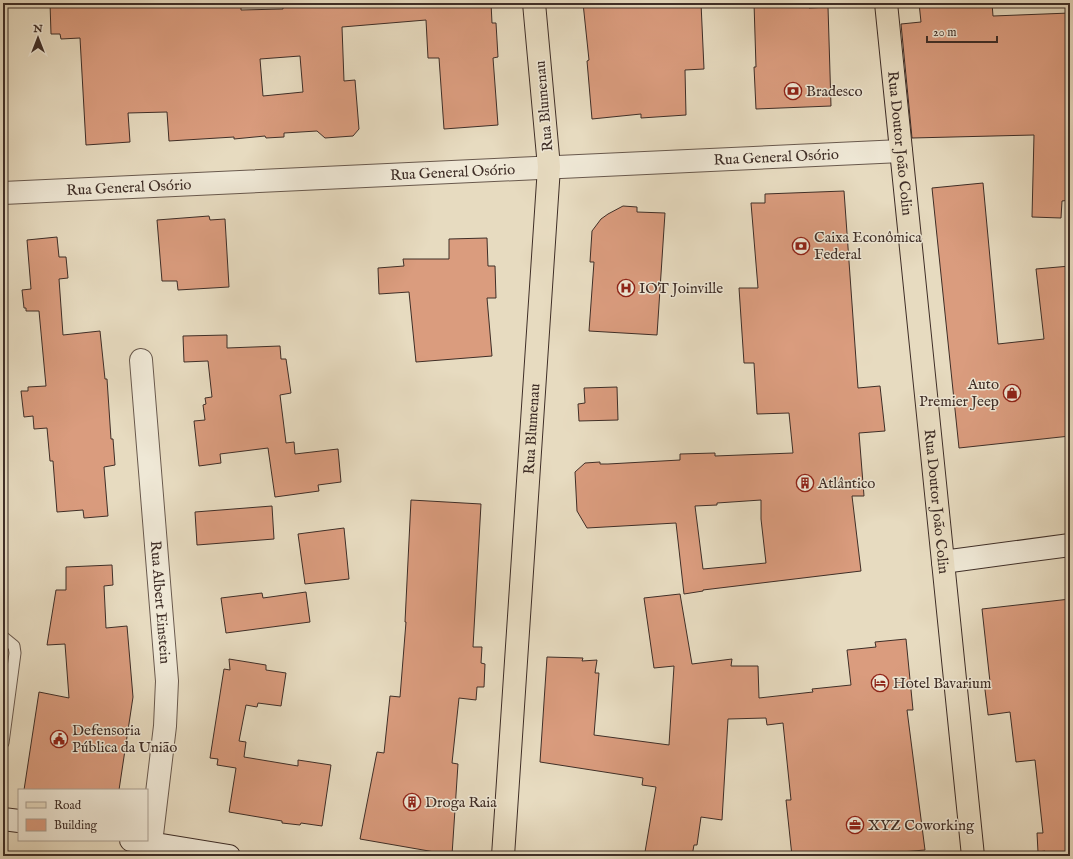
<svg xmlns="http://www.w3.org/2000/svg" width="1073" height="859" viewBox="0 0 1073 859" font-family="'IM FELL English',serif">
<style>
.building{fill:#da9c7e;stroke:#3f2e27;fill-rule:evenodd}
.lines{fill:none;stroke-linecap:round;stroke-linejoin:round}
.lane-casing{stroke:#69594d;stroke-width:13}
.street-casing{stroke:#69594d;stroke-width:24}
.secondary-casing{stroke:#3f2e27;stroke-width:24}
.primary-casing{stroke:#3f2e27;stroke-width:24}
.lane{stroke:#efe8d6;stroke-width:11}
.street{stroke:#efe8d6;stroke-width:22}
.secondary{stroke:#efe8d6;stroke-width:22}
.primary{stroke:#e7dbc0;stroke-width:22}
.labels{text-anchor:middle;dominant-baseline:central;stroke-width:3;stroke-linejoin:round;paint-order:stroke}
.poi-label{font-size:15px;fill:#3f2e27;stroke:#efe8d6;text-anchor:start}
.street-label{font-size:15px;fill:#3f2e27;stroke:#efe8d6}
</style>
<rect width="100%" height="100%" fill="#e7dbc0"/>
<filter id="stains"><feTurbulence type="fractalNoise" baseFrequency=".005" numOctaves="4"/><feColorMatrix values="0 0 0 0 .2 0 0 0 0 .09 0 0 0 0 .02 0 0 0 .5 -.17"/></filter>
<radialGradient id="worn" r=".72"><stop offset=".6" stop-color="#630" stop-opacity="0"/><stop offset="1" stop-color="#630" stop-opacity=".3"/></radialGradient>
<g class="building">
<path d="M50,3H241V10L283,9V3H491L492,23H496L498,57L493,58L498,125L444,129L439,58H428L426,20L342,27L344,81L355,80L359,129L353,136L325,138L317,131L284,133V137L266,138L265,136L234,139V137L169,141L167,112L128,113L130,142L86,145L80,38L61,39L60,34H51ZM300,56L303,92L263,96L260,59Z"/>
<path d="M583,3H701L704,69L685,70L686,115L641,118V114L592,119L587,61L589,60Z"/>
<path d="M754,3H812L809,8L828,7L831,106L756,109L754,67H756Z"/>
<path d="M919,3H992L993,16L1070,13L1068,101H1070V200L1062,201L1061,218L1032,217L1034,135L912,138L901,24L921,22Z"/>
<path d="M983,183L998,344L1044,339L1036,269L1070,266V436L959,448L932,188Z"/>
<path d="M844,191L858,388L880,386L885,431L859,433L864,496H852L861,571L703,590V591L684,594L676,523L587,528L577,511L575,472L585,463L600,462V464H608L680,460V454L715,453V456L793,453L789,413L757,414L754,363H744L739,288H758L751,203H765V194ZM761,500V519L766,563L703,569L695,506L717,505V503Z"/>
<path d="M623,206L637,207V212L665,213L657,335L589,331L594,262H590L592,231L601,219L608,214Z"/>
<path d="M209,216L210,220L225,219L229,287L178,290L177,281H162L157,220Z"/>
<path d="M57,237L59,257H66L68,278L59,279L63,335L100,331L105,379H107L111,439H113L115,465L104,467L108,516L84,518L83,510L57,512L53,461H50L47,428L34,429L33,416L24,417L21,391H28V387L46,386L39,311H26V308H24L22,290L31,289L27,240Z"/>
<path d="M487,238L488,266H495L496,298H487L492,356L416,362L409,292L379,294L378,268L404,266L403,259H449V239Z"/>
<path d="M227,335V348L280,346L281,359H286L291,393L280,395L286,443L294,442L295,454L338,449L341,482L318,485L319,491L275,497L268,448L220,454L221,463L199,466L194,421L205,420L203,405L206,404L205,398L212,397L208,361L184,362L183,336Z"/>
<path d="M617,387L618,420L579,421L578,404L585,403L584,388Z"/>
<path d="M411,500L481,504L473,647H482L481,663L485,664L484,687H477L476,700L459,698L452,763L458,764L452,855L360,839L377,752L384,753L390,696L400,697L406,622H405Z"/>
<path d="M272,506L274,539L197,545L195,512Z"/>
<path d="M344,528L349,579L305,584L298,534Z"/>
<path d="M112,565L113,585L104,586L106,628L127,626L133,697L119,790H24L39,692L69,698L65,644L47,645L56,590H66V567Z"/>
<path d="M306,592L310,622L226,633L221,598L262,593L263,598Z"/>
<path d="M680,594L692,664L732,659L731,666H758L759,698L813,692L812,689L851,685L847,650L876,647L875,642L906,639L913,710H907L925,850L901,852L898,856H792L786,800H791L783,723L767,725L766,718L728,719L722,820L701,817L697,845H694L692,856H670L645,852L656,787L642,785L643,778L540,762L547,657L583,658L582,661L597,660L595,673H599L594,735L669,745L674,666L654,668L644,598Z"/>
<path d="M1070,599V856H1046L1045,851L1038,852L1037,833H1043L1035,760L1016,762L1010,712L988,715V714L984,682H990L982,609Z"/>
<path d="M229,659L266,665V670L286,673L281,706L258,703L257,707L246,705L239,741L246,742L244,757L298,766V760L331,765L322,826L301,823L300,825L282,823V821L229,812L236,768L217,765L218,759L210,758L224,669L230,670Z"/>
</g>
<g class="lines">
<defs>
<path id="lane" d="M3,637L14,646L15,653L3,743"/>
<g id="street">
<path id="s1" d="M3,193L901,151"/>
<path id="s2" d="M141,360L167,681L165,726L151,843"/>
</g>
<g id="secondary">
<path d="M943,562L1070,545"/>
<path d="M3,819L19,821"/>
<path d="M131,840L229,856"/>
</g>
<g id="primary">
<path id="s3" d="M886,3L973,856"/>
<path id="s4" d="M503,856L549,167L534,3"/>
</g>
</defs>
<use href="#lane" class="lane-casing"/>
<use href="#street" class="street-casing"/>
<use href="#secondary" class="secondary-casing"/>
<use href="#primary" class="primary-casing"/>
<use href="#lane" class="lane"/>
<use href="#street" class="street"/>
<use href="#secondary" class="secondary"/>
<use href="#primary" class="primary"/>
</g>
<defs>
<symbol id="bank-ring" viewBox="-11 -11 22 22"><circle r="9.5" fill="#efe8d6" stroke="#8f2418" stroke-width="1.5"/><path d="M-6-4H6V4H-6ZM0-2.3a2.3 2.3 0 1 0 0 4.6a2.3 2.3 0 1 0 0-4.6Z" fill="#8f2418"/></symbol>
<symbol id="hospital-ring" viewBox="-11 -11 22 22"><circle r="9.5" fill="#efe8d6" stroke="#8f2418" stroke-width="1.5"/><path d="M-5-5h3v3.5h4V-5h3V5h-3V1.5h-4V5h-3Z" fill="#8f2418"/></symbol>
<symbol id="shop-ring" viewBox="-11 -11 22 22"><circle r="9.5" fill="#efe8d6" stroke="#8f2418" stroke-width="1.5"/><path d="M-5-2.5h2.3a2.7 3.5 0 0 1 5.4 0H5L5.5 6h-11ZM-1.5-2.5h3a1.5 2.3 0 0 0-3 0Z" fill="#8f2418"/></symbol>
<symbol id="building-ring" viewBox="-11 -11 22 22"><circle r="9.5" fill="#efe8d6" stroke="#8f2418" stroke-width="1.5"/><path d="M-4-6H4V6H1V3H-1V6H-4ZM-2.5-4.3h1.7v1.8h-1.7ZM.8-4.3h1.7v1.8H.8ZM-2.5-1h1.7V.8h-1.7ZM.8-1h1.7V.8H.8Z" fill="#8f2418"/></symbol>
<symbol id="hotel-ring" viewBox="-11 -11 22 22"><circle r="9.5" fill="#efe8d6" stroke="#8f2418" stroke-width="1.5"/><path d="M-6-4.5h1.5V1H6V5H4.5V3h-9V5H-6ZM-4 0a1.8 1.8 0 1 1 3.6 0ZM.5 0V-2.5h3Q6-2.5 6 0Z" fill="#8f2418"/></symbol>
<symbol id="civic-ring" viewBox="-11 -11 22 22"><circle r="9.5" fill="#efe8d6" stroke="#8f2418" stroke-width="1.5"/><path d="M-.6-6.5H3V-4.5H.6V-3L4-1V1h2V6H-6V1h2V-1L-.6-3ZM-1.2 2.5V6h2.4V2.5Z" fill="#8f2418"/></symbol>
<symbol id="office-ring" viewBox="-11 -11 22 22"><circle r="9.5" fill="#efe8d6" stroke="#8f2418" stroke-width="1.5"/><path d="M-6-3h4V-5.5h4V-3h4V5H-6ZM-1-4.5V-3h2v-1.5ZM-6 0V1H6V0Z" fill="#8f2418"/></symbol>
</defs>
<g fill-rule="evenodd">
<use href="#bank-ring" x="783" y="81" width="20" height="20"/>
<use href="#bank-ring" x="791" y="236" width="20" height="20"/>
<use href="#hospital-ring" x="616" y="278" width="20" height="20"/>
<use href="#shop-ring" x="1002" y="383" width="20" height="20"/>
<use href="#building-ring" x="795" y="473" width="20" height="20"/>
<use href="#hotel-ring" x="870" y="673" width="20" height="20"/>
<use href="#civic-ring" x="49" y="729" width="20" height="20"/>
<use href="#building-ring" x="402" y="792" width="20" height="20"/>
<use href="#office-ring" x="845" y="815" width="20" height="20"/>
</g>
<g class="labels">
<g class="poi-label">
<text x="806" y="91">Bradesco</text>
<text x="814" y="237">Caixa Econômica<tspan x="814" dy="17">Federal</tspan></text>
<text x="639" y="288">IOT Joinville</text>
<text x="999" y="384" text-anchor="end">Auto<tspan x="999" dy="17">Premier Jeep</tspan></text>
<text x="818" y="483">Atlântico</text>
<text x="893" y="683">Hotel Bavarium</text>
<text x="72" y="730">Defensoria<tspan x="72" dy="17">Pública da União</tspan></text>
<text x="425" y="802">Droga Raia</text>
<text x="868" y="825">XYZ Coworking</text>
</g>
<g class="street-label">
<text transform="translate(544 106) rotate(-95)">Rua Blumenau</text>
<text stroke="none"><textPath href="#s3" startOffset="141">Rua Doutor João Colin</textPath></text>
<text stroke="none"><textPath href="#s1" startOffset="774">Rua General Osório</textPath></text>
<text stroke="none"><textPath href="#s1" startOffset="450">Rua General Osório</textPath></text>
<text stroke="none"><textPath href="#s1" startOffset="126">Rua General Osório</textPath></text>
<text stroke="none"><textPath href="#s4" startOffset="428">Rua Blumenau</textPath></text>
<text stroke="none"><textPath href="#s3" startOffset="501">Rua Doutor João Colin</textPath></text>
<text stroke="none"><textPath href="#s2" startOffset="243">Rua Albert Einstein</textPath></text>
</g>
</g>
<rect width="1073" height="859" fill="none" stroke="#e7dbc0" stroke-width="16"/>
<rect x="4" y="4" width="1065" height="851" fill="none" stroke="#3f2e27" stroke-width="2"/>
<rect x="8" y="8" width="1057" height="843" fill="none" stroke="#3f2e27"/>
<rect x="18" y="789" width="130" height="52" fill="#efe8d6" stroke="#a99e90"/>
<rect x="26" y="802" width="20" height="6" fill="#e7dbc0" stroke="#a99e90"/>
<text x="54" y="809" font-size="12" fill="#3f2e27">Road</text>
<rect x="26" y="819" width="20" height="12" fill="#da9c7e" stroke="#a99e90"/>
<text x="54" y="829" font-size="12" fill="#3f2e27">Building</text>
<g transform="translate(38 38)" stroke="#efe8d6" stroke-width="3" paint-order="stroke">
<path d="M0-3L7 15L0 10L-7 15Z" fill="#3f2e27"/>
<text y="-6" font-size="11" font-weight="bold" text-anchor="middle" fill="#3f2e27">N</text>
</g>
<path d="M927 36v6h70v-6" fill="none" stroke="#3f2e27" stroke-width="2"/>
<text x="933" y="36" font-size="12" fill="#3f2e27" stroke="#efe8d6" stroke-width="3" paint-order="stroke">20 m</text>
<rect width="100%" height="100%" filter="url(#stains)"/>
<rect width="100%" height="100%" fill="url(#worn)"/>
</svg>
